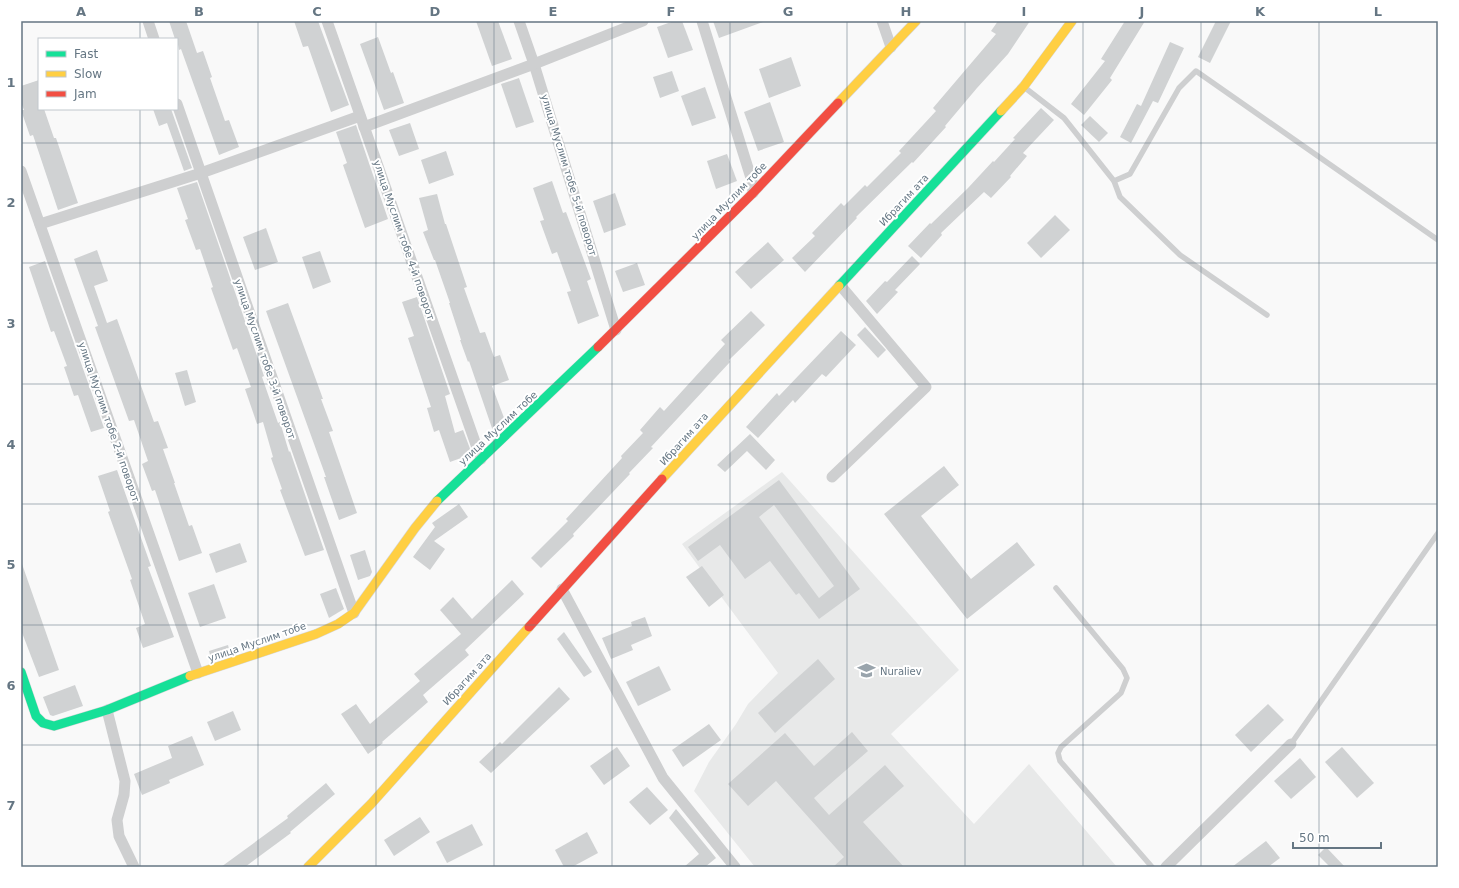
<svg xmlns="http://www.w3.org/2000/svg" width="1459" height="888" viewBox="0 0 1459 888" font-family="'DejaVu Sans',sans-serif">
<style>
.built{fill:#e8e9e9}
.building{fill:#d0d2d3;fill-rule:evenodd}
.lines{fill:none;stroke-linecap:round;stroke-linejoin:round}
.fast-casing{stroke:#d5d6d7;stroke-width:10}
.slow-casing{stroke:#d5d6d7;stroke-width:10}
.jam-casing{stroke:#d5d6d7;stroke-width:10}
.lane{stroke:#cecfd0;stroke-width:5.5}
.street{stroke:#cecfd0;stroke-width:11}
.fast{stroke:#16e098;stroke-width:9}
.slow{stroke:#ffcf43;stroke-width:9}
.jam{stroke:#f24e42;stroke-width:9}
.grid{fill:none;stroke:#657683;stroke-width:1;stroke-opacity:0.55}
.labels{text-anchor:middle;dominant-baseline:central;stroke-width:4;stroke-linejoin:round;paint-order:stroke}
.street-label{font-size:10px;fill:#657683;stroke:#fff}
.poi-label{font-size:10px;fill:#657683;stroke:#fff;text-anchor:start}
.neatline{fill:none;stroke:#657683;stroke-width:1.5}
.grid-label{font-size:13px;text-anchor:middle;font-weight:bold;fill:#657683}
</style>
<rect width="100%" height="100%" fill="#f9f9f9"/>
<path class="built" d="M782,472L959,670L891,734L974,824L1029,764L1117,867H755L694,791L709,762L736,724L748,704L778,673L682,544Z"/>
<g class="building">
<path d="M169,21H186L197,53L203,51L212,77L210,78L225,121L229,120L239,147L219,155L181,49L179,50L177,39H175Z"/>
<path d="M294,21H318L349,105L331,112L308,46L303,47Z"/>
<path d="M476,21H498L512,59L492,66Z"/>
<path d="M674,21H682L693,50L668,58L657,27Z"/>
<path d="M713,21H763V22L719,38Z"/>
<path d="M998,21H1030L1008,54L977,88L945,126L946,127L913,163L912,162L856,217L857,218L805,272L792,258L815,236L812,233L841,203L844,206L865,185L867,187L901,153L899,151L936,111L933,108L996,34L991,31Z"/>
<path d="M1125,21H1145L1110,78L1112,80L1084,115L1071,104L1105,61L1101,59Z"/>
<path d="M1216,21H1231L1210,63L1198,57Z"/>
<path d="M378,37L391,73L393,72L404,103L384,110L360,44Z"/>
<path d="M1170,42L1184,48L1158,103L1153,101L1131,143L1120,137L1137,104L1141,106Z"/>
<path d="M791,57L801,86L769,98L759,69Z"/>
<path d="M672,71L679,91L660,98L653,77Z"/>
<path d="M519,78L534,122L516,128L501,84Z"/>
<path d="M39,80V109H44L54,138H56L78,203L58,210L33,135L30,136L21,110H24L21,102V86Z"/>
<path d="M705,87L716,118L692,126L681,96Z"/>
<path d="M770,102L784,142L758,151L744,112Z"/>
<path d="M1041,108L1054,120L1023,153L1027,156L1010,176L1011,177L991,198L984,192L941,233L942,235L921,258L908,246L930,223L931,224L968,188L993,161L994,162L1015,139L1013,138Z"/>
<path d="M153,109H171L192,168L184,171L167,123L159,126Z"/>
<path d="M1090,116L1108,133L1099,142L1081,125Z"/>
<path d="M410,123L419,149L399,156L389,130Z"/>
<path d="M356,125L388,219L365,228L343,165L347,163L336,132Z"/>
<path d="M446,151L454,175L429,184L421,160Z"/>
<path d="M727,154L737,181L716,189L707,161Z"/>
<path d="M552,181L563,213L566,212L591,279L587,281L599,316L578,324L567,292L571,291L557,252L552,254L540,221L544,220L533,188Z"/>
<path d="M197,182L264,376L262,377L278,423L280,422L289,452L290,451L324,550L305,556L280,490L282,489L271,458L273,457L263,422L257,424L245,389L251,387L237,348L233,350L211,288L213,287L200,249L196,250L185,220L188,219L177,188Z"/>
<path d="M615,193L626,225L604,233L593,201Z"/>
<path d="M437,194L445,224H446L467,287L464,288L480,333L485,332L494,357L500,355L509,380L492,386L506,423L494,434L469,361L468,362L460,340H461L449,303H450L435,260H434L423,232L428,230L419,198Z"/>
<path d="M1055,215L1070,230L1041,258L1027,243Z"/>
<path d="M266,228L278,262L255,270L243,237Z"/>
<path d="M768,242L784,260L751,289L735,272Z"/>
<path d="M97,250L108,281L94,286L107,323L117,319L154,422L158,421L168,448L163,449L175,483H174L189,526L192,525L202,553L179,561L155,490L152,491L142,464L148,461L134,420L129,421L95,327L98,326L74,259Z"/>
<path d="M320,251L331,282L313,289L302,257Z"/>
<path d="M912,256L920,264L895,290L898,292L877,314L866,301L885,281L887,282Z"/>
<path d="M45,261L104,428L91,432L78,395L74,396L64,367L67,366L54,331L51,332L29,267Z"/>
<path d="M637,263L645,285L623,292L615,271Z"/>
<path d="M417,297L450,394L445,396L455,433L463,430L472,454L450,462L439,430L434,432L427,408L431,407L408,338L414,336L402,302Z"/>
<path d="M288,303L323,399H321L333,431L329,432L357,513L339,520L324,477H326L266,311Z"/>
<path d="M751,311L765,325L729,360L730,362L651,447L653,448L629,473L630,474L573,534L574,536L541,568L531,558L568,521L566,519L622,458L621,456L643,433L640,430L660,407L664,411L725,344L721,340Z"/>
<path d="M865,327L886,350L878,358L857,335Z"/>
<path d="M841,331L856,345L826,377L822,374L795,403L793,400L758,438L746,427L777,393L779,396Z"/>
<path d="M187,370L196,402L185,406L175,373Z"/>
<path d="M750,434L775,460L766,470L747,451L725,472L717,465Z"/>
<path d="M944,466L959,485L921,516L971,579L1017,542L1035,565L967,619L884,514Z"/>
<path d="M117,470L151,566L148,567L174,637L143,648L136,628L145,624L130,580L132,579L108,512L110,511L98,476Z"/>
<path d="M779,480L860,589L819,619L799,593L796,595L770,561L745,579L720,545L698,561L688,547ZM774,505L834,586L819,598L759,517Z"/>
<path d="M459,504L468,517L434,541L445,549L430,570L413,557L435,527L432,523Z"/>
<path d="M240,543L247,562L216,573L209,554Z"/>
<path d="M365,550L372,572L370,576L358,580L350,555Z"/>
<path d="M21,564H22L59,670L39,677L21,630Z"/>
<path d="M702,566L724,595L709,607L686,577Z"/>
<path d="M512,580L524,594L465,650L469,655L423,695L428,702L382,742L383,743L368,754L341,714L356,704L370,724L420,681L414,674L461,634L440,610L453,597L472,619Z"/>
<path d="M214,584L226,618L200,627L188,593Z"/>
<path d="M336,588L344,609L329,618L320,594Z"/>
<path d="M645,617L652,636L631,645L633,650L611,659L602,638L632,626L631,622Z"/>
<path d="M564,632L592,672L584,677L557,639Z"/>
<path d="M228,645L230,653L211,659L209,651Z"/>
<path d="M818,659L835,679L775,733L758,713Z"/>
<path d="M659,666L671,690L638,706L626,682Z"/>
<path d="M75,685L83,706L53,716L50,715L43,697Z"/>
<path d="M559,687L570,699L491,773L479,762L500,742L502,744Z"/>
<path d="M1268,704L1284,720L1251,752L1235,735Z"/>
<path d="M233,711L241,730L215,741L207,722Z"/>
<path d="M709,724L721,740L683,767L672,750Z"/>
<path d="M852,732L868,751L814,798L829,815L885,765L904,786L863,822L904,867H833L844,857L776,781L748,806L728,784L785,733L814,766Z"/>
<path d="M192,736L204,765L169,780L170,783L142,795L134,774L172,758L168,746Z"/>
<path d="M617,747L630,766L604,785L590,766Z"/>
<path d="M1342,747L1374,783L1357,798L1325,762Z"/>
<path d="M1300,758L1316,777L1291,799L1274,781Z"/>
<path d="M326,783L335,794L290,832L291,833L245,867H221L288,818L287,816Z"/>
<path d="M647,787L668,810L650,825L629,802Z"/>
<path d="M676,809L716,858L705,867H684L699,854L669,818Z"/>
<path d="M420,817L430,832L394,856L384,840Z"/>
<path d="M472,824L483,845L447,863L436,842Z"/>
<path d="M587,832L598,853L572,867H564L555,850Z"/>
<path d="M1266,841L1280,858L1268,867H1232Z"/>
<path d="M1326,847L1345,867H1330L1318,855Z"/>
</g>
<g class="lines">
<defs>
<g id="fast">
<path d="M839,286L1001,111"/>
<path d="M437,501L598,347"/>
<path d="M21,672L36,716L43,723L54,726L107,710L190,676"/>
</g>
<g id="slow">
<path d="M838,103L916,21"/>
<path d="M1001,111L1024,86L1072,21"/>
<path d="M662,479L839,286"/>
<path d="M190,676L316,634L338,624L354,613L415,528L437,501"/>
<path d="M308,867L371,804L529,627"/>
</g>
<g id="jam">
<path d="M598,347L753,193L838,103"/>
<path d="M529,627L662,479"/>
</g>
</defs>
<use href="#fast" class="fast-casing"/>
<use href="#slow" class="slow-casing"/>
<use href="#jam" class="jam-casing"/>
<g class="lane">
<path d="M1024,87L1064,118L1114,181L1120,197L1180,255L1267,315"/>
<path d="M1114,181L1130,174L1179,88L1196,71L1438,240"/>
<path d="M1056,588L1123,669L1127,678L1121,693L1061,747L1058,753L1060,761L1152,867"/>
<path d="M1291,744L1438,533"/>
</g>
<g class="street">
<path d="M148,21L154,39"/>
<path d="M327,21L481,459"/>
<path d="M519,21L534,64L616,330"/>
<path d="M702,21L752,181L753,193"/>
<path d="M882,21L891,47"/>
<path d="M177,104L354,613"/>
<path d="M364,127L534,64L643,21"/>
<path d="M21,171L198,673"/>
<path d="M40,224L201,173L360,116"/>
<path d="M832,477L926,387L840,285"/>
<path d="M562,589L663,778L735,867"/>
<path d="M107,710L125,781L124,795L117,820L119,836L134,867"/>
<path d="M1166,867L1291,744"/>
</g>
<use href="#fast" class="fast"/>
<use href="#slow" class="slow"/>
<use href="#jam" class="jam"/>
</g>
<path class="grid" d="M140,21V39M258,21V867M376,21V867M494,21V867M612,21V867M730,21V867M847,21V867M965,21V867M1083,21V867M1201,21V867M1319,21V867M140,109V867M21,143H1438M21,263H1438M21,384H1438M21,504H1438M21,625H1438M21,745H1438"/>
<defs>
<symbol id="school-bare" viewBox="-9 -9 18 18"><path d="M0-5L7-2L0 1L-7-2ZM-4 1L0 2.5L4 1V4Q0 6-4 4Z" fill="#99a4ac" stroke="#fff" stroke-width="2.5" paint-order="stroke"/></symbol>
</defs>
<g fill-rule="evenodd">
<use href="#school-bare" x="854" y="658" width="25" height="25"/>
</g>
<g class="labels">
<g class="street-label">
<text transform="translate(569 175) rotate(73)">улица Муслим тобе 5-й поворот</text>
<text transform="translate(904 200) rotate(-47)">Ибрагим ата</text>
<text transform="translate(729 201) rotate(-46)">улица Муслим тобе</text>
<text transform="translate(404 240) rotate(71)">улица Муслим тобе 4-й поворот</text>
<text transform="translate(265 359) rotate(71)">улица Муслим тобе 3-й поворот</text>
<text transform="translate(109 422) rotate(71)">улица Муслим тобе 2-й поворот</text>
<text transform="translate(498 428) rotate(-43)">улица Муслим тобе</text>
<text transform="translate(684 439) rotate(-48)">Ибрагим ата</text>
<text transform="translate(257 642) rotate(-19)">улица Муслим тобе</text>
<text transform="translate(467 679) rotate(-48)">Ибрагим ата</text>
</g>
<g class="poi-label">
<text x="880" y="671">Nuraliev</text>
</g>
</g>
<rect width="1459" height="888" fill="none" stroke="#ffffff" stroke-width="44"/>
<rect x="38" y="38" width="140" height="72" fill="#ffffff" stroke="#c1c8cd"/>
<rect x="46" y="51" width="20" height="6" fill="#16e098" stroke="#c1c8cd"/>
<text x="74" y="58" font-size="12" fill="#657683">Fast</text>
<rect x="46" y="71" width="20" height="6" fill="#ffcf43" stroke="#c1c8cd"/>
<text x="74" y="78" font-size="12" fill="#657683">Slow</text>
<rect x="46" y="91" width="20" height="6" fill="#f24e42" stroke="#c1c8cd"/>
<text x="74" y="98" font-size="12" fill="#657683">Jam</text>
<path d="M1293 842v6h88v-6" fill="none" stroke="#657683" stroke-width="2"/>
<text x="1299" y="842" font-size="12" fill="#657683" stroke="#ffffff" stroke-width="3" paint-order="stroke">50 m</text>
<rect x="22" y="22" width="1415" height="844" class="neatline"/>
<g class="grid-label">
<text x="81" y="16">A</text>
<text x="199" y="16">B</text>
<text x="317" y="16">C</text>
<text x="435" y="16">D</text>
<text x="553" y="16">E</text>
<text x="671" y="16">F</text>
<text x="788" y="16">G</text>
<text x="906" y="16">H</text>
<text x="1024" y="16">I</text>
<text x="1142" y="16">J</text>
<text x="1260" y="16">K</text>
<text x="1378" y="16">L</text>
<text x="11" y="87">1</text>
<text x="11" y="207">2</text>
<text x="11" y="328">3</text>
<text x="11" y="449">4</text>
<text x="11" y="569">5</text>
<text x="11" y="690">6</text>
<text x="11" y="810">7</text>
</g>
</svg>
